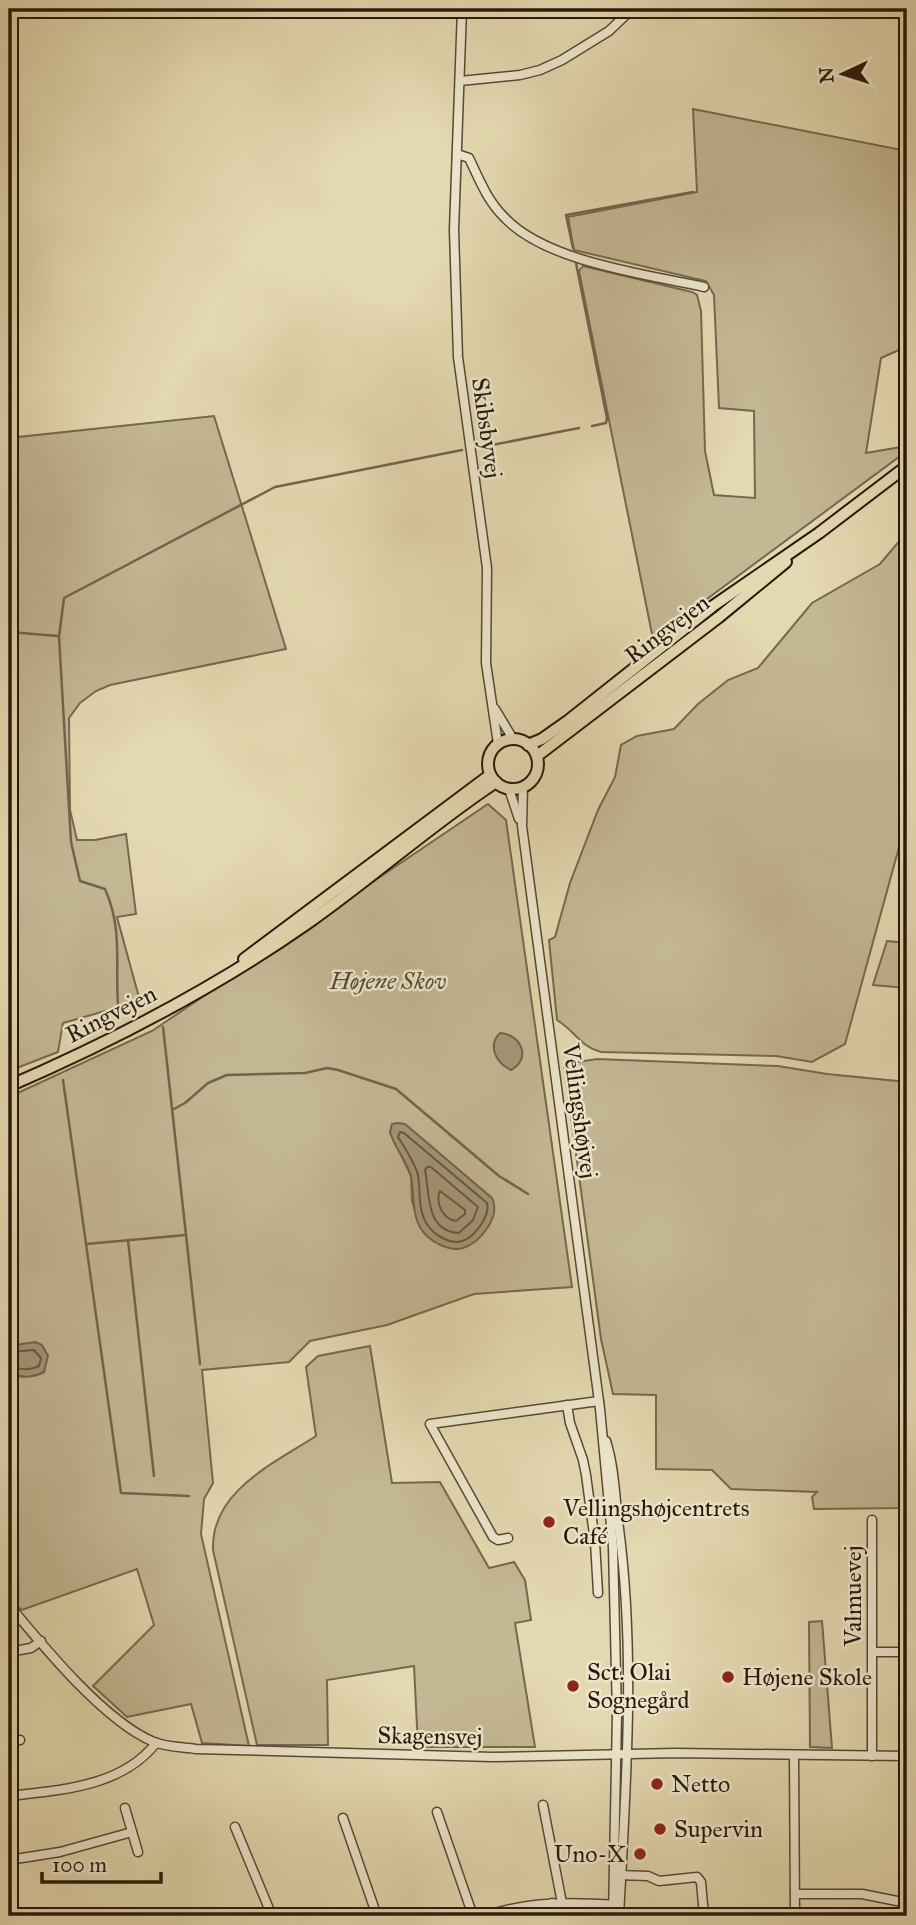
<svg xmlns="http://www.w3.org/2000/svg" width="916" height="1925" viewBox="0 0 916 1925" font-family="'IM FELL Great Primer',serif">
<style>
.green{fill:#c4b794;stroke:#766850;stroke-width:2;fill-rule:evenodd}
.water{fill:#a49778;stroke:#72644c;stroke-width:2}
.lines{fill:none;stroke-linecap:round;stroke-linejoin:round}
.shore{stroke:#665842;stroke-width:2}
.stream{stroke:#72644c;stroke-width:2.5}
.minor-casing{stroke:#574834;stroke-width:11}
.major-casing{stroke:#28180b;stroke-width:14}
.minor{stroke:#ede6cc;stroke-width:8}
.major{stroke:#e4d8b0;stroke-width:10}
.poi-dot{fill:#8f2418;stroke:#ede6cc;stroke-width:2.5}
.labels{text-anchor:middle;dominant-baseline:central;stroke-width:5;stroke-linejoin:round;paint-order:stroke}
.street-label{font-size:24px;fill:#28180b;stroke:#ede6cc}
.park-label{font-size:24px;font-style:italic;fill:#574834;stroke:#ede6cc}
.poi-label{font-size:24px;fill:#28180b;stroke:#ede6cc;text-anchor:start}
</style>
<rect width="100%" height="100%" fill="#e4d8b0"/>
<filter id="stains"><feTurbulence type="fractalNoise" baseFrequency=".00286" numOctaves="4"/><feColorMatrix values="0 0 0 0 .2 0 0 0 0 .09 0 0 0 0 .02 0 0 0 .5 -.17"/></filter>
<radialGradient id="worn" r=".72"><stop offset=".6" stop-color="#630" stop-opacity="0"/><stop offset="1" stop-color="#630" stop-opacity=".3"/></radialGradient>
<g class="green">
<path d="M693,109L907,151V355L899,350L881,358L866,453L907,446V451L653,639L579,271L583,266L692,292L697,295L701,311L705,451L714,495L755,498L754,411L719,408L714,295L706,281L574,250L568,217L697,192Z"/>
<path d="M214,416L286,649L110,685L96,691L80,703L69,718L70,810L77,840H95L126,834L136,914L117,917L140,1001L63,1023L58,1052L9,1071V438Z"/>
<path d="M907,532V818L845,1044L812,1062L776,1056L601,1052C581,1047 576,1032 557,1020L549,940L555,937L570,883L598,810L615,777L621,745L637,736L674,729L698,704L728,680L758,668L812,603L880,564Z"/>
<path d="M488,804L506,820L572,1287L474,1294L387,1325L310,1341L289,1362L202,1370L213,1483L204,1499L201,1534L249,1746L202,1743L191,1704L127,1717L93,1686L154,1625L137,1569L22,1610L18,1607C18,1590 21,1571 9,1558V1373C22,1378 31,1378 44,1372L35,1343L9,1346V1097L152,1031ZM390,1132L470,1244L457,1249L420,1226L412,1201L411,1176Z"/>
<path d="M887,941L907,943V988L873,985Z"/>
<path d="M597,1059L778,1066L827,1074L907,1082V1508L814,1509L812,1497L817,1492L731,1489L712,1470L656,1469V1395L613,1394L601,1339L564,1064Z"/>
<path d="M370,1346L392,1483L440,1482L489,1568L514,1562L525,1580L531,1620L515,1623L535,1747H418L414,1666L327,1680L328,1745H257L213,1550C211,1491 273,1464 316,1436L306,1367L318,1356Z"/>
<path d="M822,1621L832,1748L810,1747L809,1622Z"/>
</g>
<g class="water">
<path d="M500,1033C521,1034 532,1059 511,1070C496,1063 487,1046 500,1033Z"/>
<path d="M398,1123L405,1124L492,1198C501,1216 481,1242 463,1248C452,1252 436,1244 428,1237C410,1221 415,1197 411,1176C407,1161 394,1147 390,1132L392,1124Z"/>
<path d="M35,1342L42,1345L48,1356L44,1372C31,1378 22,1378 9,1373V1346Z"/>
</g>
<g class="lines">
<g class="shore">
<path d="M400,1132L404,1133L487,1203C491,1216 472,1242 457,1242C447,1242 435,1235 429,1227C417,1212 421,1193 418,1175C415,1163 405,1148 398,1137Z"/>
<path d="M427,1167H431L478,1207L473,1220L459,1233C425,1231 430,1194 425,1170Z"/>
<path d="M440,1191L465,1210V1214L456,1221C443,1219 435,1203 440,1191Z"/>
<path d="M9,1352L34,1350L41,1358L39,1366C28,1372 20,1368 9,1367"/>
</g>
<g class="stream">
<path d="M573,248L566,215L693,192"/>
<path d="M576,263L607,418L606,423L592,426"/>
<path d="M487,446L579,428"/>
<path d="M9,632L58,636"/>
<path d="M149,994L122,1007L118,1005C115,963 123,929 105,889L80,881L71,842L59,637L64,598L275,487L462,450"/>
<path d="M63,1080L121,1493L189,1496"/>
<path d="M174,1109L185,1103L208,1083L227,1075L305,1073L327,1068L338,1070L396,1089L499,1176L528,1194"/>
<path d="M186,1235L200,1364"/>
<path d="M128,1240L154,1476"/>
<path d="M86,1244L186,1235L163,1027"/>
</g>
<defs>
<g id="minor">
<path d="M462,9L454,230L458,357L487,568L486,663L498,744"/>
<path d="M460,81L520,75L540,70L562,60L609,31L632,9"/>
<path d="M457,154L469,158C479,179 487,200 504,217C546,262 645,274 704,287"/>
<path d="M495,709L513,739"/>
<path d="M523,787L522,826L600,1409L613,1547L617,1714L613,1916"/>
<path d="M509,789L519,819"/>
<path d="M906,1026L907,1027"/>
<path d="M567,1405L570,1423L583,1460L586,1475L595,1542L598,1593"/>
<path d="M606,1441C614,1466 615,1495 618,1521C636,1651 626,1785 619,1916"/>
<path d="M508,1538L498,1540L493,1537L430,1424L599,1401"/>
<path d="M9,1605C43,1646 105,1722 154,1742C166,1747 183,1747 196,1749L493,1757L675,1753L907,1756"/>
<path d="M9,1652L31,1648L41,1641"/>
<path d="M873,1652H907"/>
<path d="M9,1742L20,1740"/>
<path d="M794,1756L795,1916"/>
<path d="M872,1756V1520"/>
<path d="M9,1796C60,1790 122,1787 156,1743"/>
<path d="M543,1805L562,1903"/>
<path d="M125,1808L138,1852"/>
<path d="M437,1812L473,1916"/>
<path d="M343,1818L377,1916"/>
<path d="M235,1827L272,1916"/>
<path d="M9,1860L60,1852L132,1832"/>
<path d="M617,1875L648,1876L659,1881L697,1877L701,1882L704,1916"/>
<path d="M795,1894H862L907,1903"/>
<path d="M552,1903L553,1916"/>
<path d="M167,1914L168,1916"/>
<path d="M485,1916C529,1901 572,1902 617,1905"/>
</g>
<g id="major">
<circle cx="513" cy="764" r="25"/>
<path d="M528,745L542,739L569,720L713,606L819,533L907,466"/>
<path d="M537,756L719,617L786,562"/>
<path d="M244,959L490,775"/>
<path d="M9,1086C113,1041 215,988 308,923C372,878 431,825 496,782"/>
</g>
</defs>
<use href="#minor" class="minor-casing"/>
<use href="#major" class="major-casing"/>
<use href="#minor" class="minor"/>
<use href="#major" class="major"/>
</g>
<g class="poi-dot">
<circle cx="549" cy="1522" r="7"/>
<circle cx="728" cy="1677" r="7"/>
<circle cx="573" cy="1686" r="7"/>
<circle cx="657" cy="1784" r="7"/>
<circle cx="660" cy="1829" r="7"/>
<circle cx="640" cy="1854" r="7"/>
</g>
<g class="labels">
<g class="street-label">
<text transform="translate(487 428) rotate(82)">Skibsbyvej</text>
<text transform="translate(667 629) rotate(-37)">Ringvejen</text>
<text transform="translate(111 1014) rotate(-27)">Ringvejen</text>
<text transform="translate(580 1111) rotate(82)">Vellingshøjvej</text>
<text transform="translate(853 1596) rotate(-90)">Valmuevej</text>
<text transform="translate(430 1736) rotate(1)">Skagensvej</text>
</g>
<g class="park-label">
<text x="388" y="981">Højene Skov</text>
</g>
<g class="poi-label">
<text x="563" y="1508">Vellingshøjcentrets<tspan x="563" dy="28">Café</tspan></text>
<text x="587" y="1672">Sct. Olai<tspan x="587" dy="28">Sognegård</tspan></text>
<text x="742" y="1677">Højene Skole</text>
<text x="671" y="1784">Netto</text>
<text x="674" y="1829">Supervin</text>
<text x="626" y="1854" text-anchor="end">Uno-X</text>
</g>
</g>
<rect width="916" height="1925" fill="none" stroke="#e4d8b0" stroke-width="35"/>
<rect x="10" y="10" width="895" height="1904" fill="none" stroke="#28180b" stroke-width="3.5"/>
<rect x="18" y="18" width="881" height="1890" fill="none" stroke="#28180b" stroke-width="2"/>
<g transform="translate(843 74) rotate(266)" stroke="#ede6cc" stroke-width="5" paint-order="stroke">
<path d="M0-5L12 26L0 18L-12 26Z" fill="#28180b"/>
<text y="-10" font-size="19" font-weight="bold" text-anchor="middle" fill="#28180b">N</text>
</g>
<path d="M42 1872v10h119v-10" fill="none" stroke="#28180b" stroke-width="3.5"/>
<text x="52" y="1872" font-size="21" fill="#28180b" stroke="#ede6cc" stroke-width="5" paint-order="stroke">100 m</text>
<rect width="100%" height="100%" filter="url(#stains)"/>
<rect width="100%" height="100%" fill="url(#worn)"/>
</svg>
